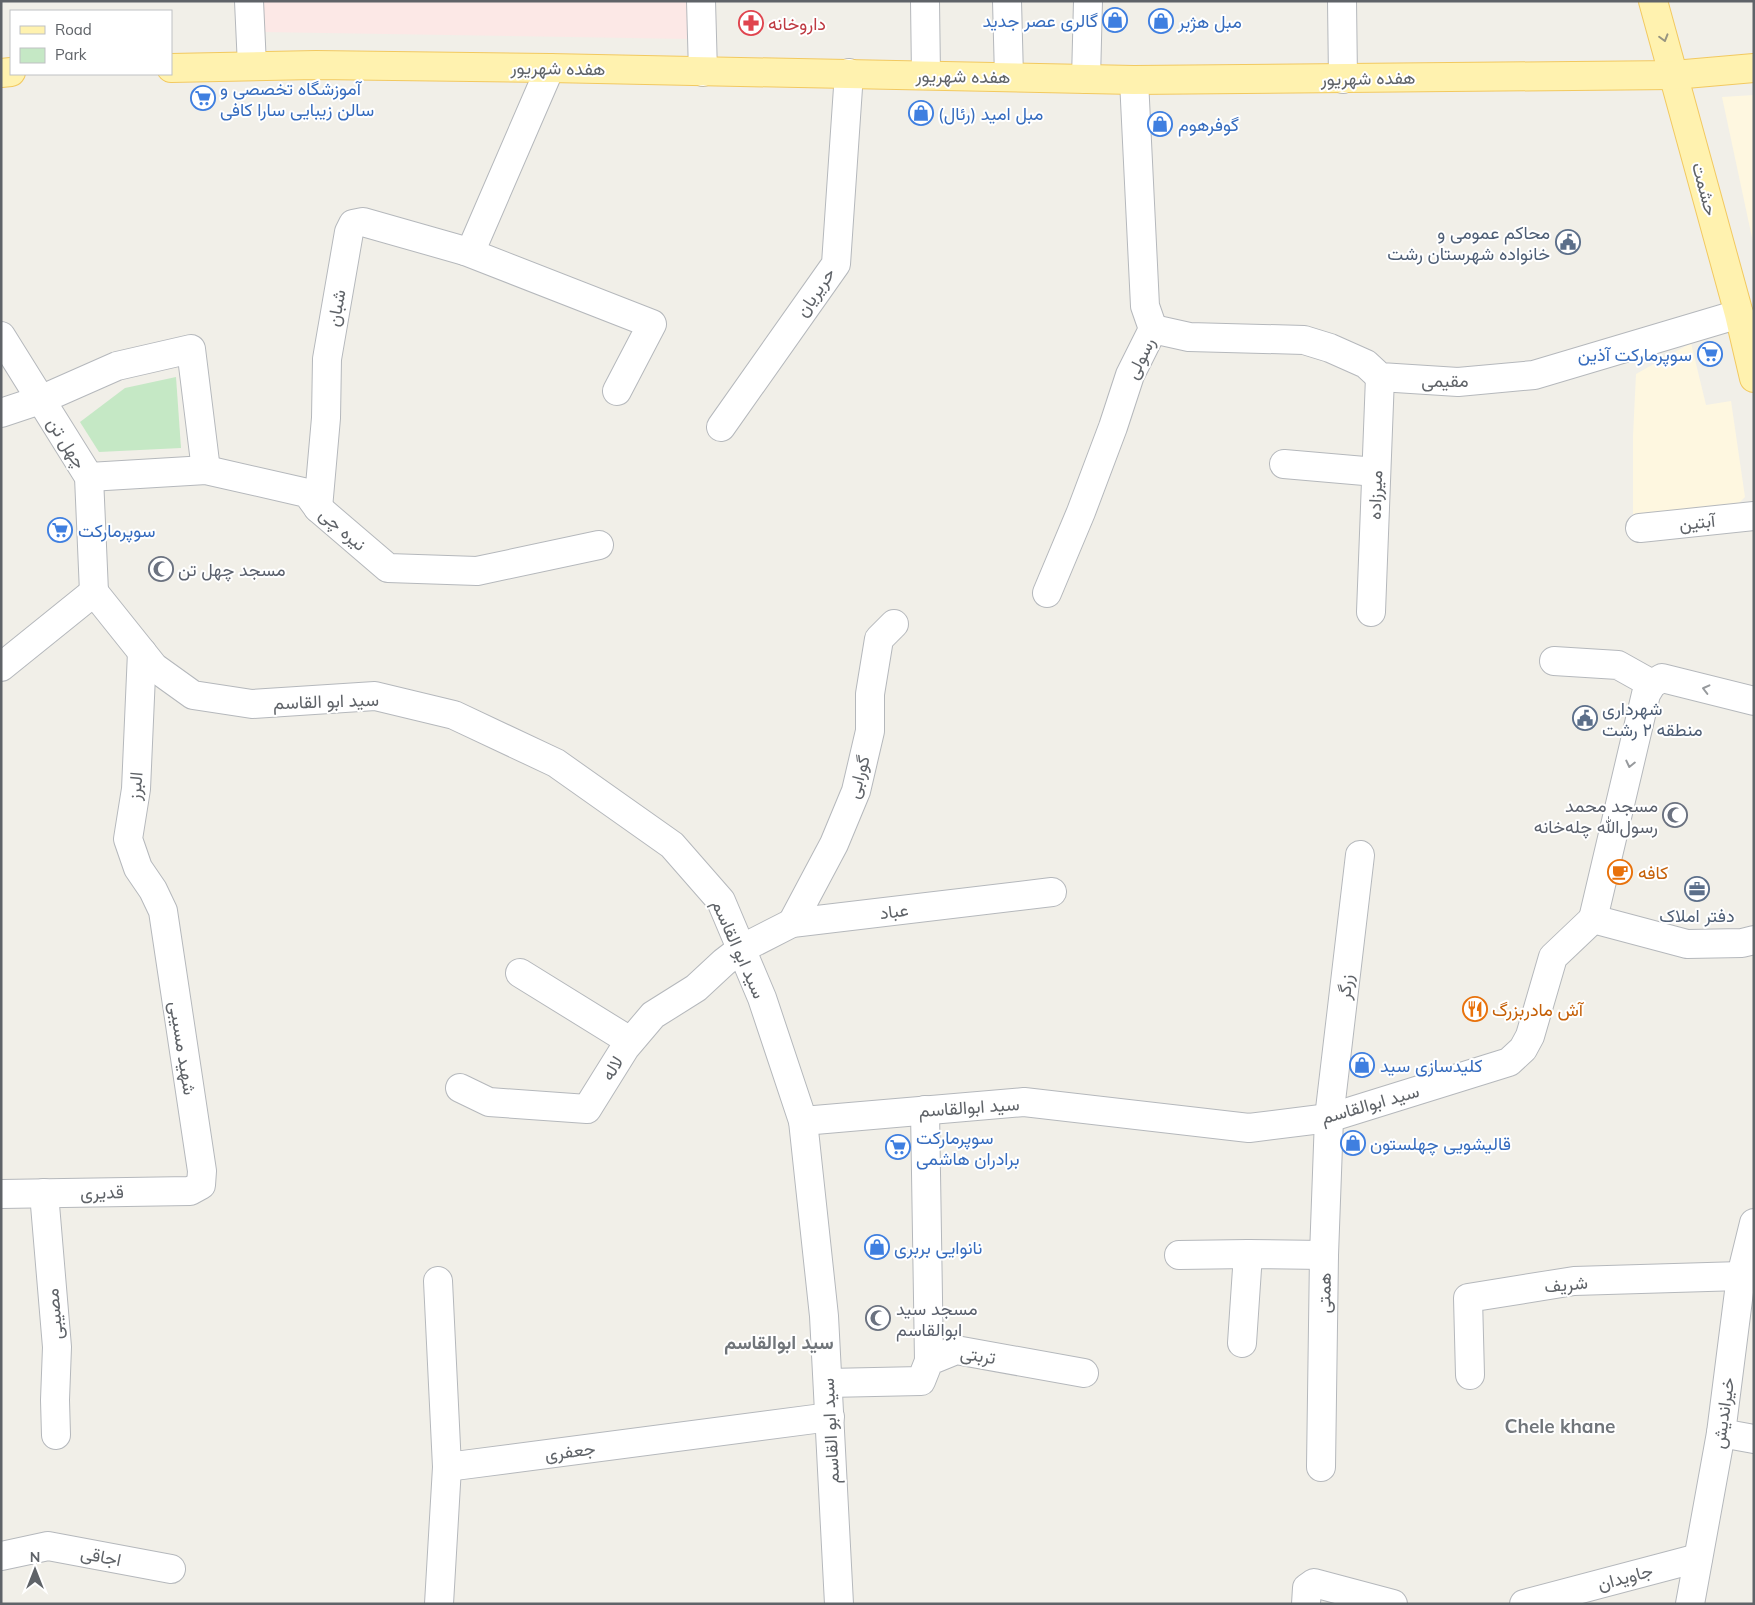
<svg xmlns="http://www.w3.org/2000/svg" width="1755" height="1605" viewBox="0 0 1755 1605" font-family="Mulish,Vazirmatn,sans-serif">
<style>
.commercial{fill:#fef7e0}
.medical{fill:#fce8e6}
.green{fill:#c5e8c5}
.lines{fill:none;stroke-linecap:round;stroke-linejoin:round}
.minor-casing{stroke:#b5b8bc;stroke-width:30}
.major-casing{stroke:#f2c960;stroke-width:30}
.minor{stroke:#fff;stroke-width:28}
.major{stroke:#fff2af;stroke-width:28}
.oneway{stroke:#979581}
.oneway2{stroke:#979a9d}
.labels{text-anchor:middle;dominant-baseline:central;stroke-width:4;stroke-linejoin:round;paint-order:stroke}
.shop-label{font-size:18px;fill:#366cbe;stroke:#fff;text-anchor:start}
.health-label{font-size:18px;fill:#be3a42;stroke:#fff;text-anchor:start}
.street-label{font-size:18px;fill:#5f6368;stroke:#fff}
.service-label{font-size:18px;fill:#4e5e75;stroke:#fff;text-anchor:end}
.worship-label{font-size:18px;fill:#5b616d;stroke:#fff;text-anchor:start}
.food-label{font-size:18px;fill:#c56008;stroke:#fff;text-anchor:start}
.neighbourhood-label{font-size:19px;font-weight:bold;fill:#70757a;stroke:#fff}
</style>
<rect width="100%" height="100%" fill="#f1efe8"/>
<g class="commercial">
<path d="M1754,95V247L1722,97Z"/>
<path d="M1691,343L1706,405L1731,401L1745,497L1733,509L1646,522L1633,514V436L1636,374Z"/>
</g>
<path class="medical" d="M261,1H690L691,39L262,32Z"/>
<path class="green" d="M176,377L181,448L99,452L80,422L125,388Z"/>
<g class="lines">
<defs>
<g id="minor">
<path d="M249,1L252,66"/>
<path d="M701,1L703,72"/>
<path d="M925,1L926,75"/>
<path d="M1007,1L1009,77"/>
<path d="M1342,1L1343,79"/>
<path d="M1086,79L1088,1"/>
<path d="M465,251L652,324L617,391"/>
<path d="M1153,329L1189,337L1304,340L1330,348L1366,364L1380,377L1458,382L1534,375L1739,314"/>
<path d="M1,336L89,477L94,592"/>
<path d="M1,413L40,400L117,366L191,349L206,470"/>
<path d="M721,427L836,264L849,73"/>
<path d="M1284,464L1376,472"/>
<path d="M89,477L206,470L307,493L318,508L388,568L477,571L599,545"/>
<path d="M318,508L326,418L327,359L349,232L353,224L363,222L465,251L473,246L550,68"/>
<path d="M1640,528L1754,516"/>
<path d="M94,592L154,667L193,695L252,704L375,696L454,715L556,763L672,845L721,901L762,998L803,1121L824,1316L839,1604"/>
<path d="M1047,593L1081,512L1113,427L1130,375L1153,329L1145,306L1134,80"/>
<path d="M1371,612L1380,377"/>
<path d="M1554,661L1618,665L1652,684"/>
<path d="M1,667L94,592"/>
<path d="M1593,919L1646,694L1652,684L1662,678L1754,701"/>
<path d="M1593,919L1687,944L1742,943L1754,940"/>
<path d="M792,923L834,844L856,791L870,731V694L879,639L894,624"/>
<path d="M520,973L630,1041"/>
<path d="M460,1088L489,1102L587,1109L625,1048L653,1015L696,988L724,962L741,949L792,923L1052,892"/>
<path d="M925,1110L929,1361"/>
<path d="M803,1121L1024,1102L1249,1128L1329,1118L1509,1062L1523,1049L1530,1036L1553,957L1593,919"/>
<path d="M44,1193L57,1347L55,1400L56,1435"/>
<path d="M1,1194L190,1191L201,1185L202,1171L163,911L153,890L138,868L128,839L136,789L142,652"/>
<path d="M1179,1255L1248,1254"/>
<path d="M438,1281L447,1467"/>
<path d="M1242,1343L1248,1254L1324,1255"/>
<path d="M1470,1375L1468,1298L1574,1281L1741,1276"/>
<path d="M828,1383L921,1381L929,1361L956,1350L1084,1373"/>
<path d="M1721,1433L1754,1439"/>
<path d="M1321,1467L1324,1255L1329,1118L1360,855"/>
<path d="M1,1556L48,1546L171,1569"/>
<path d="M439,1604L447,1467L830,1417"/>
<path d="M1306,1604L1307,1588L1314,1583L1393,1604"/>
<path d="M1524,1604L1698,1558"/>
<path d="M1690,1604L1721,1433L1741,1276L1754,1223"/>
</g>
<g id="major">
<path d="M1653,1L1739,314L1754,378"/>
<path d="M171,68L316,65L550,68L1134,80L1674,75L1754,68"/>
<path d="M1,73L11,72"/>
</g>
</defs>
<use href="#minor" class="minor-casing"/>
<use href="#major" class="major-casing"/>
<use href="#minor" class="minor"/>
<use href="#major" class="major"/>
</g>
<defs><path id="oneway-chevron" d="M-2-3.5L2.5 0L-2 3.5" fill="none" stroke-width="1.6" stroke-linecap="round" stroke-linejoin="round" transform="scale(1.25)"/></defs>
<use class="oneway" href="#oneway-chevron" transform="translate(1664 38) rotate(74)"/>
<g class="oneway2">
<use href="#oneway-chevron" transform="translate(1706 689) rotate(-166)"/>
<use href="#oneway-chevron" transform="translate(1630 764) rotate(103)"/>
</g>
<defs>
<symbol id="shop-ring" viewBox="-11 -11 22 22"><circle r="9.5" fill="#fff" stroke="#3f7fe0" stroke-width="1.5"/><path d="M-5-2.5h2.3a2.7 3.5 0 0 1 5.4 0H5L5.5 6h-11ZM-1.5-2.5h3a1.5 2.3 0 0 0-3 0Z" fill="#3f7fe0"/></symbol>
<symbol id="pharmacy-ring" viewBox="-11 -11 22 22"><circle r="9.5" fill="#fff" stroke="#e0444e" stroke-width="1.5"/><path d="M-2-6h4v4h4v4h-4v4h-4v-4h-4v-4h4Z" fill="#e0444e"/></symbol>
<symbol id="supermarket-ring" viewBox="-11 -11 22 22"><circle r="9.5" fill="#fff" stroke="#3f7fe0" stroke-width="1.5"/><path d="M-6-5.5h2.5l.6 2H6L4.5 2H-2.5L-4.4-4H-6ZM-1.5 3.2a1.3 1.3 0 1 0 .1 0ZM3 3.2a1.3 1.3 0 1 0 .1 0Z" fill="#3f7fe0"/></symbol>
<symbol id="civic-ring" viewBox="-11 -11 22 22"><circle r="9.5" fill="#fff" stroke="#5c6f8a" stroke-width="1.5"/><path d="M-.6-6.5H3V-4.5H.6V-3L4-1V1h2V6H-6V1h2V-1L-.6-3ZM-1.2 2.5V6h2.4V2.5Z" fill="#5c6f8a"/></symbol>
<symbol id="mosque-ring" viewBox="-11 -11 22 22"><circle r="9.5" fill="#fff" stroke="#6b7280" stroke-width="1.5"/><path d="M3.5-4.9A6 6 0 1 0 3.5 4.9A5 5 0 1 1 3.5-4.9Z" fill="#6b7280"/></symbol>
<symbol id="cafe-ring" viewBox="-11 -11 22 22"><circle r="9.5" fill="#fff" stroke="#e8710a" stroke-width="1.5"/><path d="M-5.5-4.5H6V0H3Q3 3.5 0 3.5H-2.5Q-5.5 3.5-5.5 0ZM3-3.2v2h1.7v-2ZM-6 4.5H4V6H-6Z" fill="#e8710a"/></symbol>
<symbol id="office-ring" viewBox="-11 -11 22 22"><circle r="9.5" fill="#fff" stroke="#5c6f8a" stroke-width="1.5"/><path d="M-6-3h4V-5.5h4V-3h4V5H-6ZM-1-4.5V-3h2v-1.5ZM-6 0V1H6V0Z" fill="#5c6f8a"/></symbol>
<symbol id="restaurant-ring" viewBox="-11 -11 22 22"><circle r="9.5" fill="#fff" stroke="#e8710a" stroke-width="1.5"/><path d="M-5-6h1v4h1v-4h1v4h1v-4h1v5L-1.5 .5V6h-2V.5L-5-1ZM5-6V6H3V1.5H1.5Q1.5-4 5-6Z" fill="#e8710a"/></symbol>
</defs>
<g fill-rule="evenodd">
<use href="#shop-ring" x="1101" y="6" width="28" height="28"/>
<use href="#shop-ring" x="1147" y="7" width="28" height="28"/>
<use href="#pharmacy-ring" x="737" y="9" width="28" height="28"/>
<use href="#supermarket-ring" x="189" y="84" width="28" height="28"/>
<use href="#shop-ring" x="907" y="99" width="28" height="28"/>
<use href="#shop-ring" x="1146" y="110" width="28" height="28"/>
<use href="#civic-ring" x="1554" y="228" width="28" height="28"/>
<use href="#supermarket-ring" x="1696" y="340" width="28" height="28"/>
<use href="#supermarket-ring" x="46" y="516" width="28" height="28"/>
<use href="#mosque-ring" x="147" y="555" width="28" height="28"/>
<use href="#civic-ring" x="1571" y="704" width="28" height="28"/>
<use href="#mosque-ring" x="1661" y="801" width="28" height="28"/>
<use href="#cafe-ring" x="1606" y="858" width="28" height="28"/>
<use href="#office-ring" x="1683" y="875" width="28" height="28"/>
<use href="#restaurant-ring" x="1461" y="995" width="28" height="28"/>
<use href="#shop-ring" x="1348" y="1051" width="28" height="28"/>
<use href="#shop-ring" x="1339" y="1129" width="28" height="28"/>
<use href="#supermarket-ring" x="884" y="1133" width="28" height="28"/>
<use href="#shop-ring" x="863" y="1233" width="28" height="28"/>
<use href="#mosque-ring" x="864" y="1304" width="28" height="28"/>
</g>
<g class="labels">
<g class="shop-label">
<text x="1098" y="20" text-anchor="end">گالری عصر جدید</text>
<text x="1178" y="21">مبل هژبر</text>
<text x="220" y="88">آموزشگاه تخصصی و<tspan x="220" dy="21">سالن زیبایی سارا کافی</tspan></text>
<text x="938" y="113">مبل امید (رئال)</text>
<text x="1178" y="124">گوفرهوم</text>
<text x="1692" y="354" text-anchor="end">سوپرمارکت آذین</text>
<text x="78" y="530">سوپرمارکت</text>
<text x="1380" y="1065">کلیدسازی سید</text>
<text x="916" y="1137">سوپرمارکت<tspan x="916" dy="21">برادران هاشمی</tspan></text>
<text x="1370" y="1143">قالیشویی چهلستون</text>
<text x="894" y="1247">نانوایی بربری</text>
</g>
<g class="health-label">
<text x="768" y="23">داروخانه</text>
</g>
<g class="street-label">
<text transform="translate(558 68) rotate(1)">هفده شهریور</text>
<text transform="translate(963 76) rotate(1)">هفده شهریور</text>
<text transform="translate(1368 78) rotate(-1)">هفده شهریور</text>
<text transform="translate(1705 189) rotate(75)">حشمت</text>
<text transform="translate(815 292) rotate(-56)">حریریان</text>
<text transform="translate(336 308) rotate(-80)">شبان</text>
<text transform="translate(1140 358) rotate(-64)">رسولی</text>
<text x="1445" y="380">مقیمی</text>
<text transform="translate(67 443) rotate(58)">چهل تن</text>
<text transform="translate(1375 495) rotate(-88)">میرزاده</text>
<text transform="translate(1697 522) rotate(-6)">آبتین</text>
<text transform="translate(343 529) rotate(41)">نیره چی</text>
<text transform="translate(326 701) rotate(-2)">سید ابو القاسم</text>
<text transform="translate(858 777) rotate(-75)">گورابی</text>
<text transform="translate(135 786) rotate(-85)">البرز</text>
<text transform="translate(894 911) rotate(-7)">عباد</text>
<text transform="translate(739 949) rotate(66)">سید ابو القاسم</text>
<text transform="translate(1345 987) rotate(-83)">زرگر</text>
<text transform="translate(183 1048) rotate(81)">شهید مسیبی</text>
<text transform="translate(612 1068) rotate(-58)">لاله</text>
<text transform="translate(1370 1104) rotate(-16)">سید ابوالقاسم</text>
<text transform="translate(969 1107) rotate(-4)">سید ابوالقاسم</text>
<text transform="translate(102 1192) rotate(-1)">قدیری</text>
<text transform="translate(1566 1284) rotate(-6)">شریف</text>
<text transform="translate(1324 1293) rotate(-89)">همتی</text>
<text transform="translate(54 1314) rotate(-95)">مصیبی</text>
<text transform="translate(978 1355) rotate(8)">تربتی</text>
<text transform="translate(1723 1413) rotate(-82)">خیراندیش</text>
<text transform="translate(830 1431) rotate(-93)">سید ابو القاسم</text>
<text transform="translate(570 1451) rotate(-7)">جعفری</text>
<text transform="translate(101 1556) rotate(11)">اجاقی</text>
<text transform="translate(1625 1577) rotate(-15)">جاویدان</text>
</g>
<g class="service-label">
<text x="1550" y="232">محاکم عمومی و<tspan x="1550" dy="21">خانواده شهرستان رشت</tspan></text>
<text x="1602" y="708" text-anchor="start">شهرداری<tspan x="1602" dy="21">منطقه ۲ رشت</tspan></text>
<text x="1697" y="915" text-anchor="middle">دفتر املاک</text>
</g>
<g class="worship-label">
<text x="178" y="569">مسجد چهل تن</text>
<text x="1658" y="805" text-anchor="end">مسجد محمد<tspan x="1658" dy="21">رسول‌‌الله چله‌خانه</tspan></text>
<text x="896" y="1308">مسجد سید<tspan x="896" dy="21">ابوالقاسم</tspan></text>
</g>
<g class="food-label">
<text x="1638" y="872">کافه</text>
<text x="1492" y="1009">آش مادربزرگ</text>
</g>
<g class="neighbourhood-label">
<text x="779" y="1342">سید ابوالقاسم</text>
<text x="1560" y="1426">Chele khane</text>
</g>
</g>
<rect width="1755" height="1605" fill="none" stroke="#5f6368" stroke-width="5"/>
<rect x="10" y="10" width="162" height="65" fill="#ffffff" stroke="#bfc1c3"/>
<rect x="20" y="26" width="25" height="8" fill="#fff2af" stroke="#bfc1c3"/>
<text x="55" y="35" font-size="15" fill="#5f6368">Road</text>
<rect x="20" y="48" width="25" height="15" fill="#c5e8c5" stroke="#bfc1c3"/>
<text x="55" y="60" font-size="15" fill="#5f6368">Park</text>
<g transform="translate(35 1570)" stroke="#ffffff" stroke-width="4" paint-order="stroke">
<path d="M0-4L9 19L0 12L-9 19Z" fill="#5f6368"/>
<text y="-8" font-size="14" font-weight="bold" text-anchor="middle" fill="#5f6368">N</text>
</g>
</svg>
